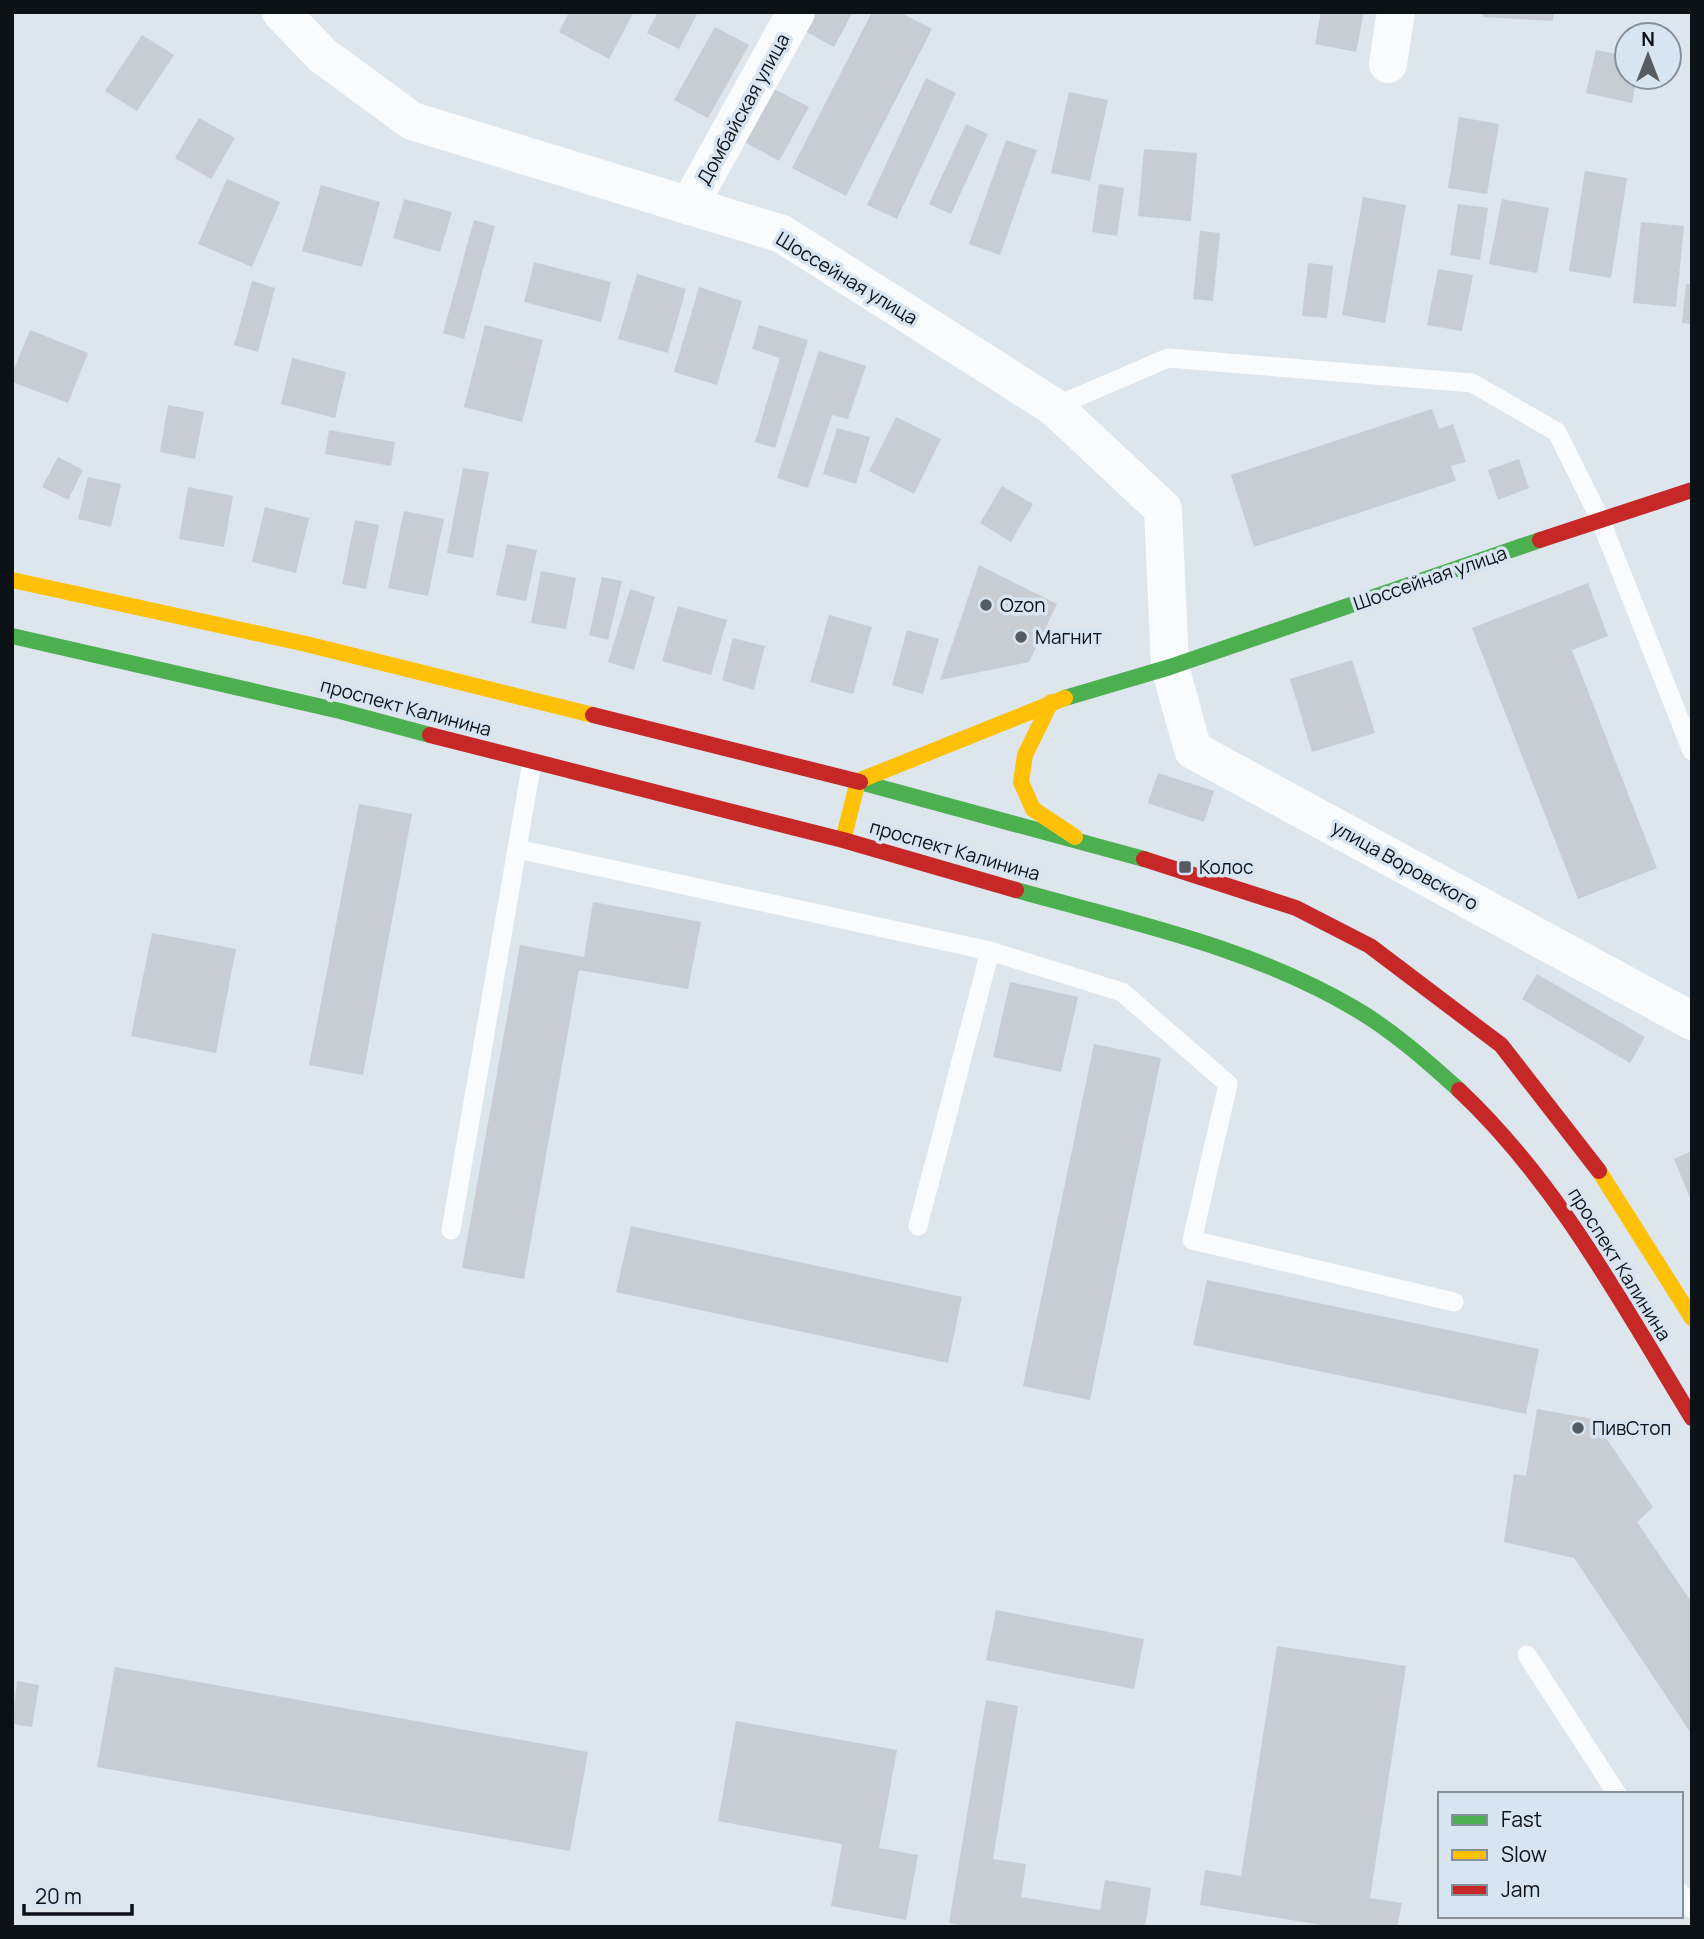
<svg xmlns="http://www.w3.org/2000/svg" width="1704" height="1939" viewBox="0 0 1704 1939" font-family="Manrope,sans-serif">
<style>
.building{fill:#c7cdd3}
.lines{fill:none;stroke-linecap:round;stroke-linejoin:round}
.lane{stroke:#fafbfc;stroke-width:19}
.street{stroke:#fafbfc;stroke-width:38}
.fast{stroke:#4caf50;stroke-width:16}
.slow{stroke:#ffc107;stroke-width:16}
.jam{stroke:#c62828;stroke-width:16}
.poi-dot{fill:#555b61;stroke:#d7e5f3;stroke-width:2.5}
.labels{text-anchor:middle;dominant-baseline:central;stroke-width:7;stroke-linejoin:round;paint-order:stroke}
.street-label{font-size:19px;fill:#0c1116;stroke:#d7e5f3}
.poi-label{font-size:19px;fill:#0c1116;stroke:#d7e5f3;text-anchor:start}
</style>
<rect width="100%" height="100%" fill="#dde5ed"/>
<g class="building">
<path d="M569,12H634L609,59L559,32Z"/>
<path d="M658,12H698L679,49L647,33Z"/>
<path d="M815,12H853L834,47L805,31Z"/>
<path d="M872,12H899L932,29L846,196L792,168Z"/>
<path d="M1321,12H1364L1356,52L1315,44Z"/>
<path d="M1484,12H1554L1553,21L1483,17Z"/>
<path d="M715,27L749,45L708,118L674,100Z"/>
<path d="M142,35L174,55L137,111L105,91Z"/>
<path d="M1596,50L1627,56V77H1637L1632,103L1586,93Z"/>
<path d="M926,78L956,93L897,219L867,205Z"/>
<path d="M772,88L809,107L779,161L743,141Z"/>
<path d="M1069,92L1108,100L1090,181L1051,173Z"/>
<path d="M1459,117L1499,124L1487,194L1448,188Z"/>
<path d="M199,118L235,138L211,179L175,158Z"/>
<path d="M966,124L988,134L951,214L929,204Z"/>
<path d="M1006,140L1037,150L1000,255L969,244Z"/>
<path d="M1144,149L1197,153L1191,221L1138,216Z"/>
<path d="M1585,171L1627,178L1611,278L1569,271Z"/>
<path d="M227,179L280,202L252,267L198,244Z"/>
<path d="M1099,184L1124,188L1117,236L1092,232Z"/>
<path d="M321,185L380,202L362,267L302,251Z"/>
<path d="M1363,197L1406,205L1385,323L1342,315Z"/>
<path d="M404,199L452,212L440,252L393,238Z"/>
<path d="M1502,199L1549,208L1537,273L1489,264Z"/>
<path d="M1458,204L1488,208L1480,260L1450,255Z"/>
<path d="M474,220L495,226L464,339L443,333Z"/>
<path d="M1641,222L1684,226L1676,307L1633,303Z"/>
<path d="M1200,231L1220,233L1213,301L1193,299Z"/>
<path d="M534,262L611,282L601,322L524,302Z"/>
<path d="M1308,263L1333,266L1327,318L1302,316Z"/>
<path d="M1438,269L1473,275L1462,331L1427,325Z"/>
<path d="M637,274L686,289L668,353L618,339Z"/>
<path d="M252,281L275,288L258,352L234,345Z"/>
<path d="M1686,284H1692V324L1682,323Z"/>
<path d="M699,287L742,301L717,385L674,372Z"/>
<path d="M485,325L543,340L522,422L464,407Z"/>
<path d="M759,325L808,340L775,448L755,442L780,358L752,349Z"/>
<path d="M30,330L88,353L68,403L12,382V374Z"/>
<path d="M819,351L866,366L848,419L832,415L808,488L777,478Z"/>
<path d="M292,358L346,372L335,418L281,404Z"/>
<path d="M168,405L204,412L195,459L160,452Z"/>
<path d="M1432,409L1439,429L1453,424L1466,462L1451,466L1456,481L1254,547L1231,475Z"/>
<path d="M896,417L941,439L914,494L869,471Z"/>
<path d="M837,428L870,437L856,484L823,474Z"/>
<path d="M329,430L395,442L391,466L325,454Z"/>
<path d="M58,457L83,470L68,500L42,487Z"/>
<path d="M1519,459L1529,488L1498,500L1488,470Z"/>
<path d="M463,468L489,472L473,558L447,553Z"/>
<path d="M88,477L121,484L111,527L78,519Z"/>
<path d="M1002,486L1033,504L1011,542L980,523Z"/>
<path d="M188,487L233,496L224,547L179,539Z"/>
<path d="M265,507L309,518L296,573L252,562Z"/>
<path d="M404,511L444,519L428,596L388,588Z"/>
<path d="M355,520L379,525L366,589L342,584Z"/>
<path d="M507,544L537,550L526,601L496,595Z"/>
<path d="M979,565L1057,604L1029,662L940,680Z"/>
<path d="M541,571L576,578L566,629L531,623Z"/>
<path d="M602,577L622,581L608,640L589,635Z"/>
<path d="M1588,583L1608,636L1572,650L1657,868L1578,899L1472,628Z"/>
<path d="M630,589L655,597L634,670L608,662Z"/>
<path d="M678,606L727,620L711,675L662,661Z"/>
<path d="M829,615L872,627L853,694L810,682Z"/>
<path d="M907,630L939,639L923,694L892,685Z"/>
<path d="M733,638L765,646L754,690L722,680Z"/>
<path d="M1352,660L1375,733L1312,752L1290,679Z"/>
<path d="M1158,773L1214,791L1204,822L1148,803Z"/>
<path d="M359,804L412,814L363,1075L309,1065Z"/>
<path d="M593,902L701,922L688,989L579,970L524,1279L462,1268L520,945L584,957Z"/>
<path d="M152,933L236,949L216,1053L131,1036Z"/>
<path d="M1537,974L1645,1037L1630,1063L1522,999Z"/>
<path d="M1010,982L1078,997L1061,1072L993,1057Z"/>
<path d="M1094,1044L1161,1058L1090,1400L1023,1386Z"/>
<path d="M1692,1151V1203L1674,1159Z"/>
<path d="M631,1226L962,1297L948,1363L616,1292Z"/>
<path d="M1207,1280L1539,1349L1526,1414L1193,1345Z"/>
<path d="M1537,1409L1593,1419L1653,1507L1637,1522L1692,1603V1735L1574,1558L1504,1542L1514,1474L1526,1476Z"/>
<path d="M996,1610L1144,1639L1134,1689L986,1660Z"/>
<path d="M1277,1646L1406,1666L1370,1898L1402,1903L1397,1927H1333L1200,1905L1205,1870L1241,1876Z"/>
<path d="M115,1667L588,1752L570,1851L97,1767Z"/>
<path d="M17,1681L39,1685L32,1727L12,1724Z"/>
<path d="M986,1700L1018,1706L993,1859L1026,1864L1021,1897L1100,1910L1105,1880L1151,1888L1145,1927H970L949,1923Z"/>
<path d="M736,1721L897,1750L879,1848L918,1855L906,1920L831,1906L842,1844L718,1821Z"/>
</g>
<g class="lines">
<g class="lane">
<path d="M1054,407L1168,358L1472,383L1557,432L1600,519L1692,751"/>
<path d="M517,849L990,951L1122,992L1228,1084L1192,1240L1454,1302"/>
<path d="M918,1226L990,951"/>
<path d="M451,1230L532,762"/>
<path d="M1527,1655L1617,1794"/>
<path d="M1681,1893L1692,1909"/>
</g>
<g class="street">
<path d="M281,12L322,55L412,121L782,234L1054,407L1163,509L1170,667L1193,750L1692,1021"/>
<path d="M1388,64L1396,12"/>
<path d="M689,206L796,12"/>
</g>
<g class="fast">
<path d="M12,636L340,711L430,735"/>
<path d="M1065,698L1170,667L1540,540"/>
<path d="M860,782L1144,859"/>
<path d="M1016,890C1130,922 1251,947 1354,1008C1392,1030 1427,1061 1459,1090"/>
</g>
<g class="slow">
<path d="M12,580L306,644L593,715"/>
<path d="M1051,702L1025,755L1021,782L1033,809L1075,837"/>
<path d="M843,840L858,781L1065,698"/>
<path d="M1599,1171L1692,1318"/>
</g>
<g class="jam">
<path d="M1540,540L1692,490"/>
<path d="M593,715L860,782"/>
<path d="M430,735L843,840L1016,890"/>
<path d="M1144,859L1296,908L1370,946L1501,1045L1599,1171"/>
<path d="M1459,1090C1558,1183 1622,1304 1692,1418"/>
</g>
</g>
<g class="poi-dot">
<circle cx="986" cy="605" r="7"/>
<circle cx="1021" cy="637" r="7"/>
<rect x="1178" y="860" width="14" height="14" rx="3.5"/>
<circle cx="1578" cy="1428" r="7"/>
</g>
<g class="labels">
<g class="street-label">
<text transform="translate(743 109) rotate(-61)">Домбайская улица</text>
<text transform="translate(847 278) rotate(31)">Шоссейная улица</text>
<text transform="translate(1430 578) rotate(-19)">Шоссейная улица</text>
<text transform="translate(406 707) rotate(15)">проспект Калинина</text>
<text transform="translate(955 850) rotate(16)">проспект Калинина</text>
<text transform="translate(1405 865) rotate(29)">улица Воровского</text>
<text transform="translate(1620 1264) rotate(58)">проспект Калинина</text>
</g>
<g class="poi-label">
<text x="1000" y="605">Ozon</text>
<text x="1035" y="637">Магнит</text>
<text x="1199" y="867">Колос</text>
<text x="1592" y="1428">ПивСтоп</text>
</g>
</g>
<rect width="1704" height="1939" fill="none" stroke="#0c1116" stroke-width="28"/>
<rect x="1438" y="1792" width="245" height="126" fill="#d7e5f3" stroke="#86909b" stroke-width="2"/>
<rect x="1452" y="1815" width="35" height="10" fill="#4caf50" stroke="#86909b" stroke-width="2"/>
<text x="1501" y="1827" font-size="21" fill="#0c1116">Fast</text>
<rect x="1452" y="1850" width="35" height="10" fill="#ffc107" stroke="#86909b" stroke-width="2"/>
<text x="1501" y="1862" font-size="21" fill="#0c1116">Slow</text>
<rect x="1452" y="1885" width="35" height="10" fill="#c62828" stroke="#86909b" stroke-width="2"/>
<text x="1501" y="1897" font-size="21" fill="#0c1116">Jam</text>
<g transform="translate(1648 56)"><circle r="33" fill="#d7e5f3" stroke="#86909b" stroke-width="2"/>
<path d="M0-5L12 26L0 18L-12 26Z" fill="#555b61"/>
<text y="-10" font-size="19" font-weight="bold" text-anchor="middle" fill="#0c1116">N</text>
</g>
<path d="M24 1904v10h108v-10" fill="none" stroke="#0c1116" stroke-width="3.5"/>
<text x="35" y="1904" font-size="21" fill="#0c1116" stroke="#d7e5f3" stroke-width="5" paint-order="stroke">20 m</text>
</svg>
